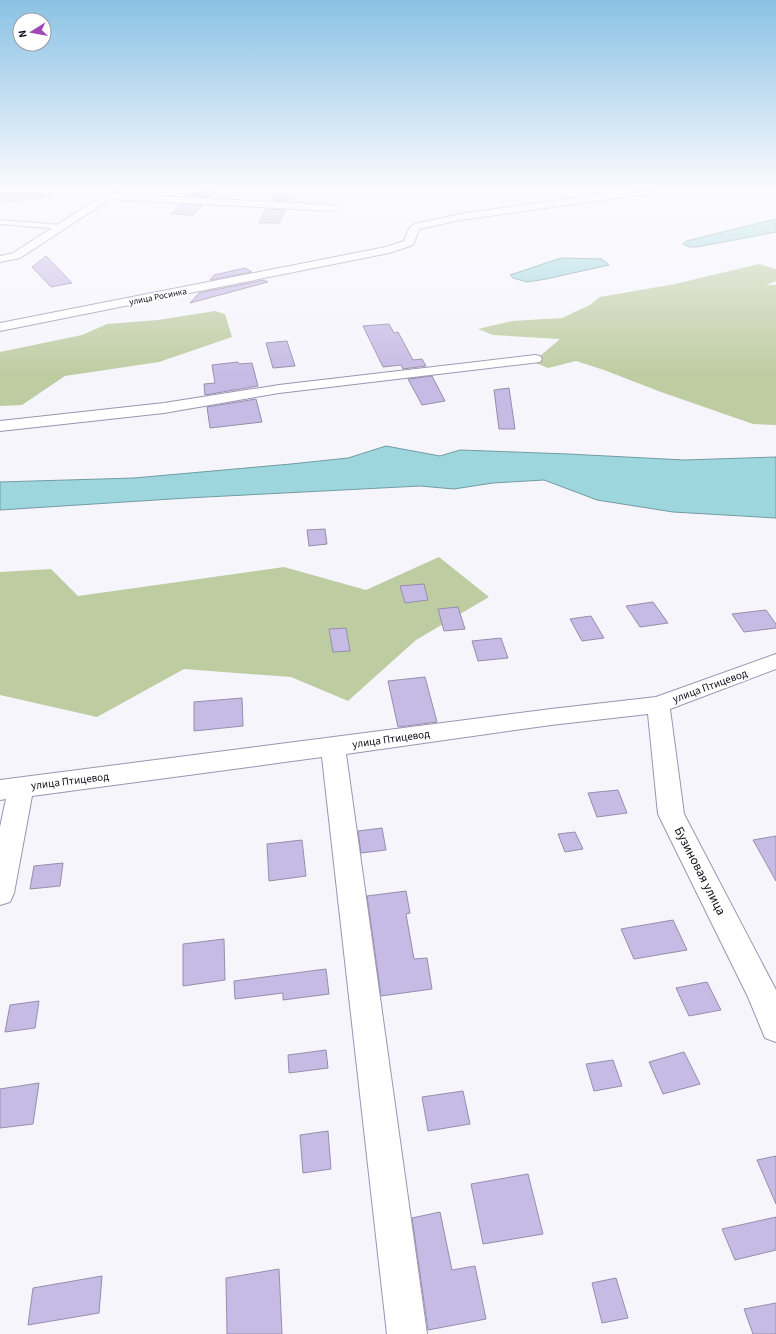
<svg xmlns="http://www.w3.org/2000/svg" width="776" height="1334" viewBox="0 0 776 1334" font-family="'Source Sans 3',sans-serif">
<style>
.forest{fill:#becca2}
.water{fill:#9dd7dd;stroke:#739ba2}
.building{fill:#c6bbe5;stroke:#968eab}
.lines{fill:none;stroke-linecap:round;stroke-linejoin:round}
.lane-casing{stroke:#9a95b2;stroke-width:2}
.street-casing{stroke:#9a95b2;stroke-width:2}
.lane{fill:#fff;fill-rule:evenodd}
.street{fill:#fff;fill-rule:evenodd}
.labels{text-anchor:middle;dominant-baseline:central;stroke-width:3.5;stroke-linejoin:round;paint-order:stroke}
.far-street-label{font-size:9px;fill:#100e18;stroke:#fff}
.street-label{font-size:11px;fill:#100e18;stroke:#fff}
.near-street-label{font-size:13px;fill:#100e18;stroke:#fff}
</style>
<rect width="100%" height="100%" fill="#f6f5fc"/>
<g class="forest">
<path d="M0,189L33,190L57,197L0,203Z"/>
<path d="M759,264L776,269V281L766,285H776V425L753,424L661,392L604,370L576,361L548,368L533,362L560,339L493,335L478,329L512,321L562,318L590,305L600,297L675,284Z"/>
<path d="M215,311L225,314L232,337L159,362L65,376L22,405L0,406V352L82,335L107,324L158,320Z"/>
<path d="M439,557L489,597L416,640L348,701L291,677L184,669L97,717L0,695V572L51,569L78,596L284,567L366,590Z"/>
</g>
<g class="water">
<path d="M776,219V232L697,247H689L683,244L686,241Z"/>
<path d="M561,258L602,259L609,265L546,279L527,282L513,278L510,275Z"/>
<path d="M386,446L440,456L460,450L568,454L684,460L776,457V518L673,512L597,500L544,480L493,483L454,489L420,486L187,498L0,510V482L134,478L291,464L348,458Z"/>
</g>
<g class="building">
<path d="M197,189H219L211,197L190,196Z"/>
<path d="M273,196L293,197L291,201L271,200Z"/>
<path d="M181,204L203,205L193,215L171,214Z"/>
<path d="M266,209L286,210L279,223H259Z"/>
<path d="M46,256L72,283L51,287L32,267Z"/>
<path d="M245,268L252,272L210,280L214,275Z"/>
<path d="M264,280L268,282L190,303L199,293Z"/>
<path d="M389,324L394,333L398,332L413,360L422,359L426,366L403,369L401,365L383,367L363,326Z"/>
<path d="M287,341L295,366L273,368L266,343Z"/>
<path d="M238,362L239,364L252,363L258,386L205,395L204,384L215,383L212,365Z"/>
<path d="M432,376L445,401L422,405L408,379Z"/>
<path d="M509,388L515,429H499L494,390Z"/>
<path d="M256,399L262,422L210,428L207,407Z"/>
<path d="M325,529L327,544L309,546L307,530Z"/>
<path d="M424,584L428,600L405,603L400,586Z"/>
<path d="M653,602L668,623L640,627L626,606Z"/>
<path d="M458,607L465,629L444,631L438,609Z"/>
<path d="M766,610L776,624V628L744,632L732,614Z"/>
<path d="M591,616L604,638L582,641L570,619Z"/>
<path d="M346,628L350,651L333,652L329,629Z"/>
<path d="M501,638L508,658L478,661L472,641Z"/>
<path d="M425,677L437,722L398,727L388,681Z"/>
<path d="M242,698L243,726L194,731V702Z"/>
<path d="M618,790L627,813L597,817L588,793Z"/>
<path d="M382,828L386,850L361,853L358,831Z"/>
<path d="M575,832L583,849L565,852L558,834Z"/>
<path d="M776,836V881L753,840Z"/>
<path d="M302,840L306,876L269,881L267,844Z"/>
<path d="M63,863L60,886L30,889L34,866Z"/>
<path d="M406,891L410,913L406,914L414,959L427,958L432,989L381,996L367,896Z"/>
<path d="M673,920L687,950L634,959L621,929Z"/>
<path d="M224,939L225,980L183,986V944Z"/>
<path d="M326,969L329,994L283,1000V993L235,999L234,981Z"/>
<path d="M707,982L721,1010L689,1016L676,988Z"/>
<path d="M39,1001L35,1028L5,1032L10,1005Z"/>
<path d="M326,1050L328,1068L289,1073L288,1055Z"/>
<path d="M684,1052L700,1084L663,1094L649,1062Z"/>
<path d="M613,1060L622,1086L594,1091L586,1064Z"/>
<path d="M39,1083L33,1124L0,1128V1089Z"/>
<path d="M463,1091L470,1124L428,1131L422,1097Z"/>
<path d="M328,1131L331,1169L303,1173L300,1135Z"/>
<path d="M776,1156V1204L757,1160Z"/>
<path d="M528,1174L543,1234L483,1244L471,1184Z"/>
<path d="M440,1212L452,1270L475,1266L486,1319L428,1330L412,1218Z"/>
<path d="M776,1217V1250L735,1260L722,1229Z"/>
<path d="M279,1269L282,1334H227L226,1278Z"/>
<path d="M102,1276L99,1313L28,1325L33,1288Z"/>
<path d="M616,1278L628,1318L602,1323L592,1283Z"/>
<path d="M776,1303V1334H753L744,1309Z"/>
</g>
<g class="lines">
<defs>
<path id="lane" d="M0,220L61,225L64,227L61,229L0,224Z"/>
<g id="street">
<path d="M109,189H119L116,194L333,205L338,208L333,211L110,199L20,258L0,262V256L13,253L105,194Z"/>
<path d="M636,189H663L659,192L460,220L419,229L413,245L389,253L0,331V323L386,247L404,241L410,227L415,224L460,214Z"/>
<path d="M535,355L540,356L542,359L540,362L279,393L164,413L0,431V421L164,403L279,385Z"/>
<path d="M776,654V669L670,709L684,814L776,990V1042L765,1038L748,997L658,814L648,714L551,725L346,754L427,1334H387L322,757L32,796L14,893L10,902L0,905V827L6,799L0,800V780L551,709L656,697Z"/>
</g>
</defs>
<use href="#lane" class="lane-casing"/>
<use href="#street" class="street-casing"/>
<use href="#lane" class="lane"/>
<use href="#street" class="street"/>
</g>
<linearGradient id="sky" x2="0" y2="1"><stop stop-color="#8ac2e4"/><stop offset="0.5" stop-color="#fbfafe"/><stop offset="1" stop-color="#fbfafe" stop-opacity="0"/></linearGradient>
<rect width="776" height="376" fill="url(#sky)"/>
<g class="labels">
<g class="far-street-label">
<text transform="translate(158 297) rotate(-11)">улица Росинка</text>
</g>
<g class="street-label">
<text transform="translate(710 686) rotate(-20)">улица Птицевод</text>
<text transform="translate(391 739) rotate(-8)">улица Птицевод</text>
<text transform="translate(70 781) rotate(-7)">улица Птицевод</text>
</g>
<g class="near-street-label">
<text transform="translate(700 871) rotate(63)">Бузиновая улица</text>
</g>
</g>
<g transform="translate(32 32) rotate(259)"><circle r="19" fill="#ffffff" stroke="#9f9fa3"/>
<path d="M0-3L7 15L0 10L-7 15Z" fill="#a248b4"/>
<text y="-6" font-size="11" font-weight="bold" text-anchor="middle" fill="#100e18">N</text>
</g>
</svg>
